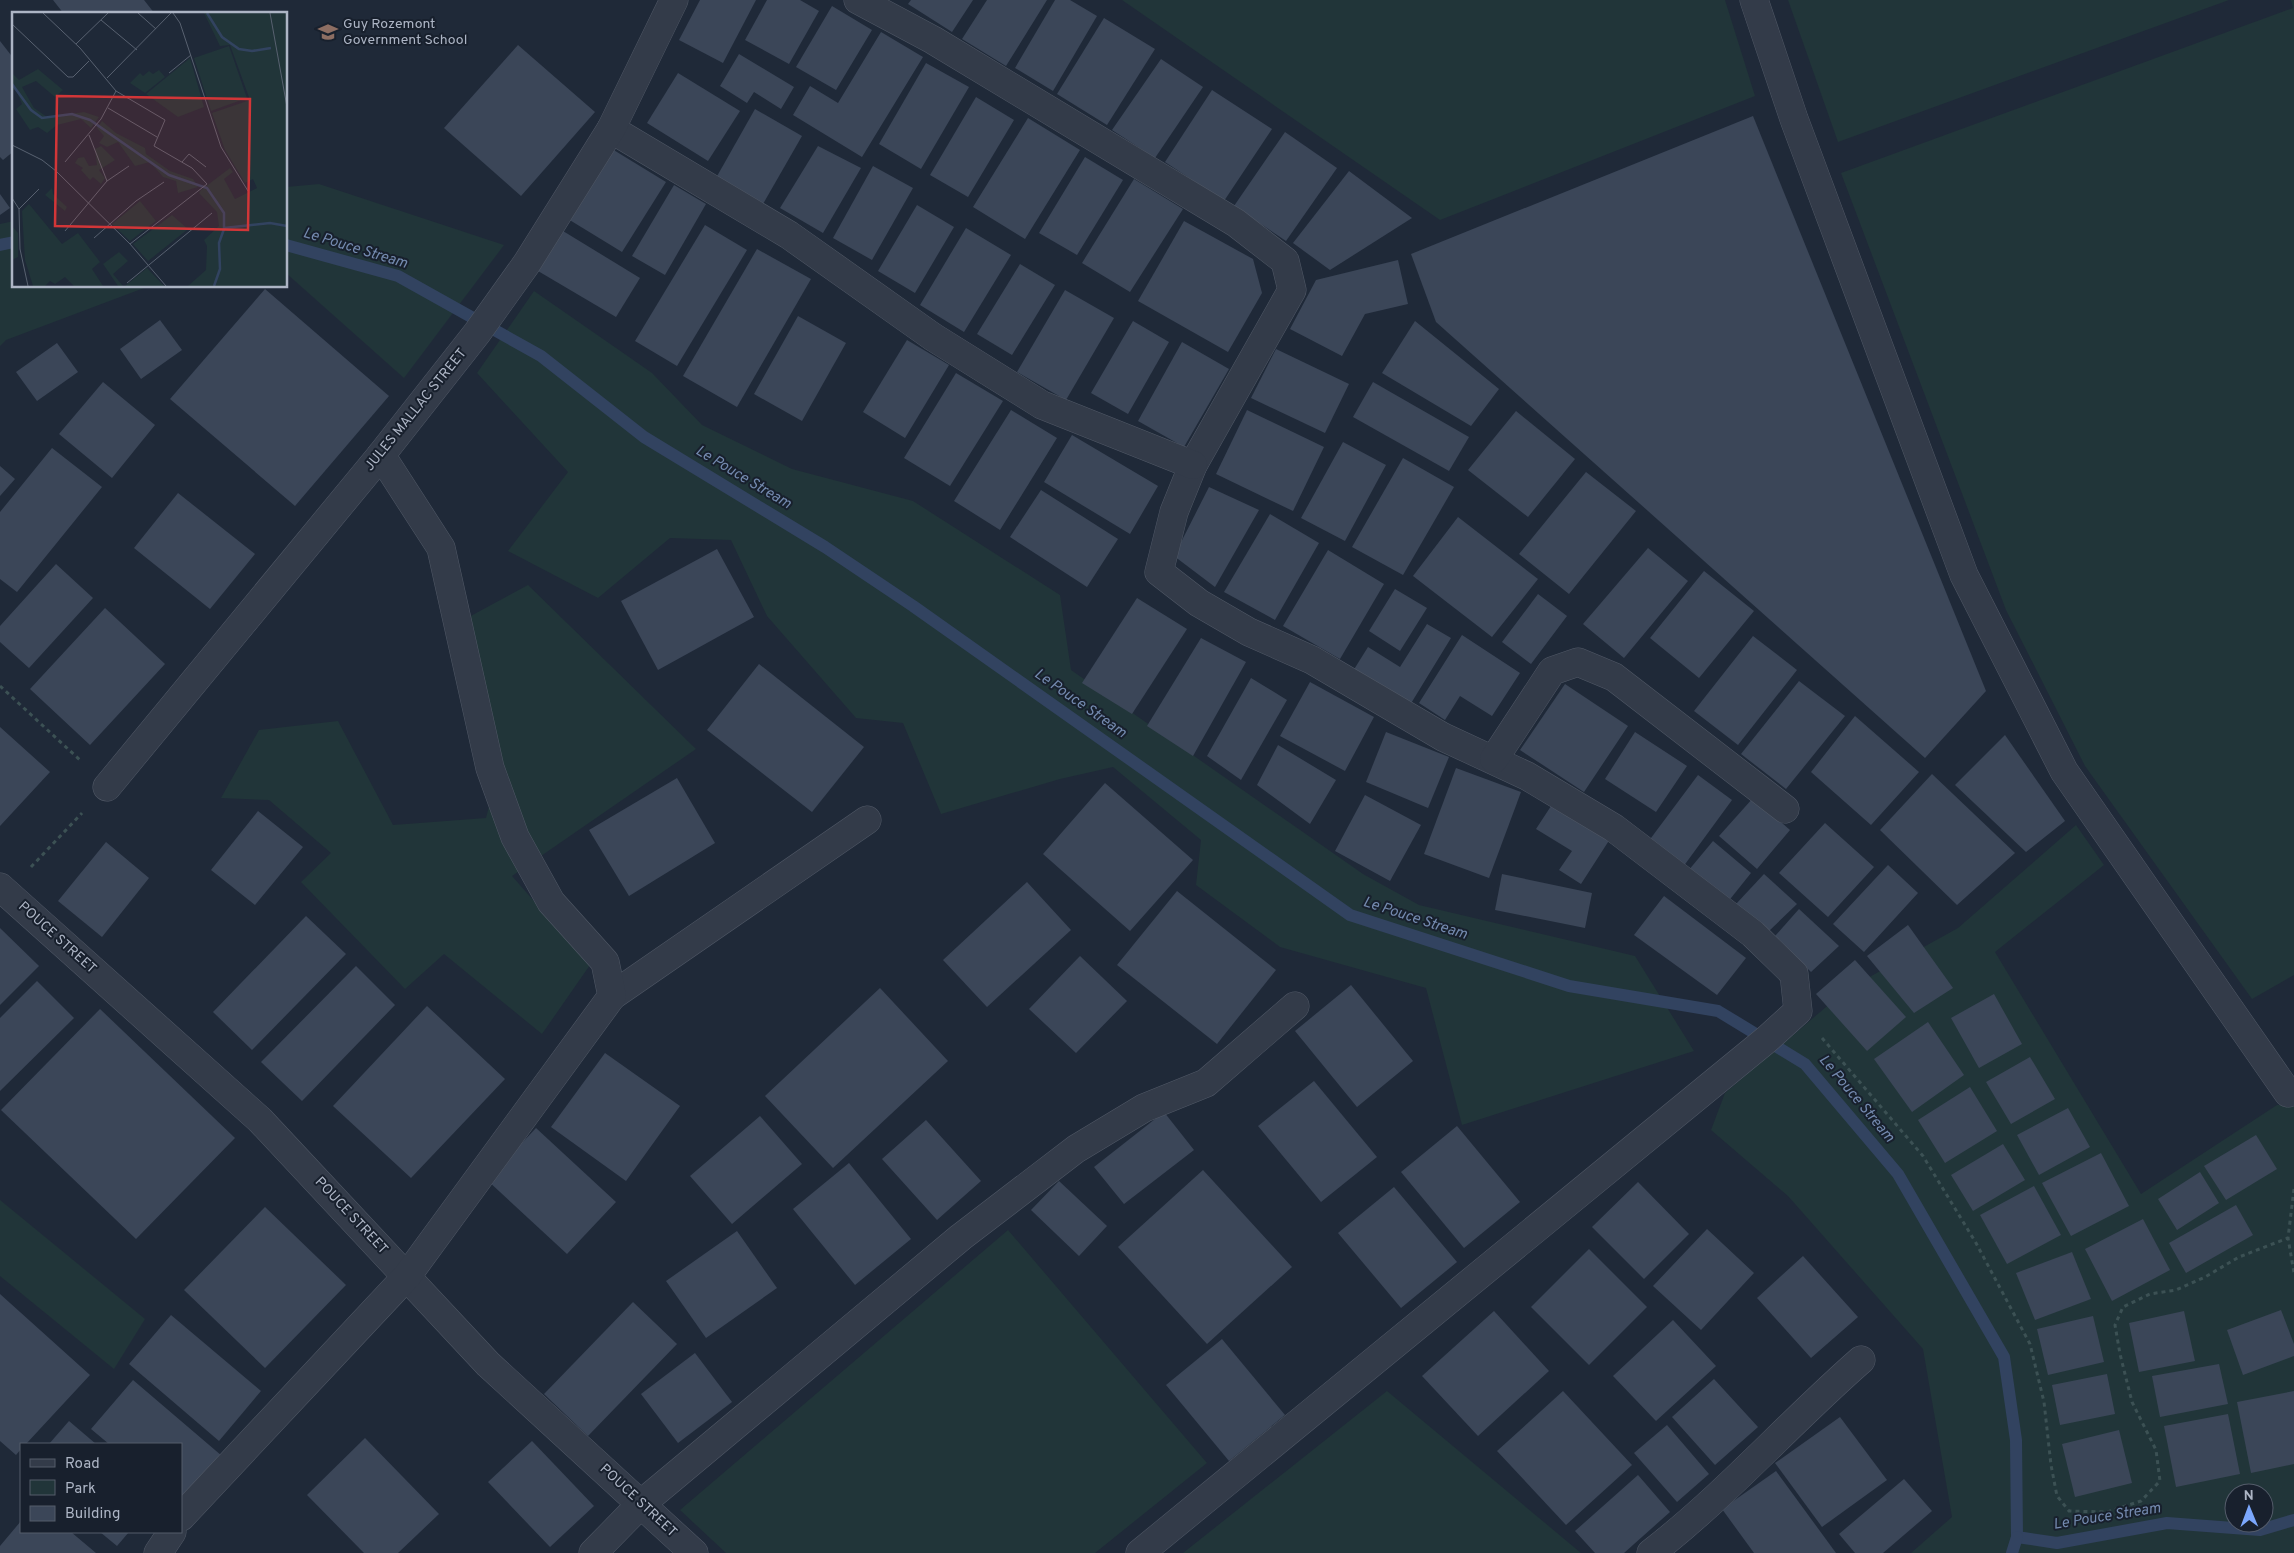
<svg xmlns="http://www.w3.org/2000/svg" width="2294" height="1553" viewBox="0 0 2294 1553" font-family="Overpass,sans-serif">
<style>
.green{fill:#213539;fill-rule:evenodd}
.lines{fill:none;stroke-linecap:round;stroke-linejoin:round}
.stream{stroke:#324360;stroke-width:12}
.building{fill:#3b4658}
.minor-casing{stroke:#505866;stroke-width:29}
.path{stroke:#3c5154;stroke-width:3;stroke-dasharray:4 4;stroke-linecap:butt}
.minor{stroke:#333b49;stroke-width:28}
.labels{text-anchor:middle;dominant-baseline:central;stroke-width:4;stroke-linejoin:round;paint-order:stroke}
.poi-label{font-size:14px;fill:#adb5c5;stroke:#18202d;text-anchor:start}
.street-label{font-size:14px;fill:#adb5c5;stroke:#18202d}
.water-label{font-size:15px;font-style:italic;fill:#748aaf;stroke:#18202d}
.inset-river{fill:none;stroke:#324360;stroke-width:2.5}
.inset-road{fill:none;stroke:#586170;stroke-width:1}
.view{fill:#d23638;fill-opacity:0.15;stroke:#d23638;stroke-width:2.5}
.inset-edge{fill:none;stroke:#adb5c5;stroke-width:2.5}
</style>
<rect width="100%" height="100%" fill="#1f2938"/>
<g class="green">
<path d="M1122,0H1725L1755,96L1440,220Z"/>
<path d="M1788,0H2229L1838,142Z"/>
<path d="M2291,0H2294V975L2252,999L2085,766L2006,610L1841,173L2293,8Z"/>
<path d="M319,184L504,245L404,378L286,273V187Z"/>
<path d="M14,221V286H158L144,288L6,340L0,346V224Z"/>
<path d="M534,291L652,373L702,425L792,469L913,501L1060,595L1071,670L1363,874L1419,905L1635,956L1694,1051L1462,1125L1426,988L1280,947L1196,885L1201,840L1113,767L1060,779L941,814L903,723L856,718L767,616L731,540L670,538L598,598L508,551L568,472L477,373Z"/>
<path d="M528,585L696,749L512,876L590,965L542,1034L444,954L405,989L301,882L331,853L269,800L221,798L259,730L338,721L393,825L486,818L500,764L467,618Z"/>
<path d="M2076,825L2104,865L1995,952L2141,1194L2277,1105H2294V1553H1911L1952,1517L1923,1349L1788,1196L1711,1130L1725,1093L1846,990L1958,928ZM2234,1493H2264V1523H2234Z"/>
<path d="M0,1200L145,1319L114,1369L0,1276Z"/>
<path d="M1008,1230L1207,1463L1095,1553H726L680,1510Z"/>
<path d="M1387,1391L1581,1553H1183Z"/>
</g>
<g class="lines">
<g class="stream">
<path d="M0,245L14,242"/>
<path d="M286,245L398,276L541,356L644,437L825,547L913,606L1350,915L1569,986L1718,1011L1805,1064L1898,1174L2004,1357L2016,1440L2017,1537L2057,1543L2167,1523L2260,1530L2294,1520"/>
<path d="M2012,1553L2017,1537"/>
</g>
</g>
<g class="building">
<path d="M53,0H144L155,14H64Z"/>
<path d="M700,0H756L723,63L679,40Z"/>
<path d="M767,0H800L819,11L789,64L745,40Z"/>
<path d="M911,0H973L952,32L908,4Z"/>
<path d="M987,0H1047L1006,66L962,39Z"/>
<path d="M1055,0H1070L1097,16L1053,91L1015,68Z"/>
<path d="M832,6L872,30L836,90L796,67Z"/>
<path d="M1104,18L1155,49L1107,125L1057,94Z"/>
<path d="M881,32L923,57L862,157L793,115L810,86L838,103Z"/>
<path d="M0,41L14,59V151L3,160L0,157Z"/>
<path d="M518,45L595,112L521,196L444,128Z"/>
<path d="M739,54L794,87L781,109L754,92L747,103L720,86Z"/>
<path d="M1161,59L1203,87L1155,158L1112,130Z"/>
<path d="M926,63L969,87L921,169L879,144Z"/>
<path d="M678,73L740,111L708,161L647,123Z"/>
<path d="M1212,90L1272,129L1224,201L1165,162Z"/>
<path d="M976,97L1014,120L968,197L930,175Z"/>
<path d="M755,109L802,136L763,204L716,178Z"/>
<path d="M1753,116L1986,691L1925,758L1436,322L1411,254Z"/>
<path d="M1028,118L1080,150L1025,239L973,207Z"/>
<path d="M1285,132L1337,168L1286,241L1234,206Z"/>
<path d="M818,146L861,168L823,233L780,208Z"/>
<path d="M612,149L666,182L622,252L568,219Z"/>
<path d="M1085,157L1123,180L1077,255L1039,233Z"/>
<path d="M873,166L913,188L872,260L833,238Z"/>
<path d="M1349,171L1412,218L1330,270L1293,243Z"/>
<path d="M1134,179L1183,209L1130,292L1082,263Z"/>
<path d="M674,185L706,204L665,275L632,256Z"/>
<path d="M0,194L10,208L0,215Z"/>
<path d="M917,205L954,227L915,293L878,271Z"/>
<path d="M1184,221L1253,259L1262,293L1228,352L1138,301Z"/>
<path d="M705,225L747,250L677,366L635,341Z"/>
<path d="M966,228L1011,255L964,332L920,305Z"/>
<path d="M563,231L640,278L616,317L538,271Z"/>
<path d="M757,249L811,279L737,407L683,376Z"/>
<path d="M1398,260L1408,304L1365,314L1342,356L1290,329L1316,280Z"/>
<path d="M1020,264L1055,285L1012,355L977,334Z"/>
<path d="M265,289L389,396L295,506L170,399Z"/>
<path d="M1065,290L1114,318L1066,400L1017,372Z"/>
<path d="M798,316L846,343L802,421L754,394Z"/>
<path d="M160,320L182,350L141,379L120,349Z"/>
<path d="M1133,321L1169,342L1128,414L1091,393Z"/>
<path d="M1415,321L1499,389L1471,426L1382,373Z"/>
<path d="M907,340L949,365L905,438L863,412Z"/>
<path d="M1182,342L1229,369L1184,447L1138,421Z"/>
<path d="M57,343L78,372L37,401L16,372Z"/>
<path d="M1276,349L1349,384L1325,433L1251,398Z"/>
<path d="M956,373L1003,401L950,486L904,458Z"/>
<path d="M103,382L155,425L112,478L59,434Z"/>
<path d="M1373,382L1469,437L1449,471L1353,417Z"/>
<path d="M1011,410L1057,438L1000,530L954,501Z"/>
<path d="M1247,410L1324,447L1293,511L1216,474Z"/>
<path d="M1516,411L1575,459L1528,517L1468,470Z"/>
<path d="M1072,435L1158,486L1130,534L1044,482Z"/>
<path d="M1343,442L1386,465L1345,541L1301,518Z"/>
<path d="M52,448L102,487L17,592L0,579V512Z"/>
<path d="M1403,458L1454,487L1403,575L1352,547Z"/>
<path d="M0,466L15,479L0,496Z"/>
<path d="M1586,472L1636,511L1569,594L1519,554Z"/>
<path d="M1209,487L1259,510L1215,587L1174,556Z"/>
<path d="M1041,490L1118,539L1087,587L1010,537Z"/>
<path d="M178,493L255,554L210,609L134,548Z"/>
<path d="M1270,514L1319,543L1275,620L1224,592Z"/>
<path d="M1458,517L1538,579L1492,637L1413,576Z"/>
<path d="M1648,548L1688,581L1624,658L1583,624Z"/>
<path d="M717,549L754,617L658,670L621,601Z"/>
<path d="M1328,550L1384,584L1340,659L1283,626Z"/>
<path d="M56,564L93,598L29,668L0,642V626Z"/>
<path d="M1704,571L1754,611L1699,678L1650,638Z"/>
<path d="M1395,589L1427,608L1400,651L1369,631Z"/>
<path d="M1538,594L1567,616L1531,664L1502,642Z"/>
<path d="M1137,598L1187,629L1132,714L1082,683Z"/>
<path d="M105,608L165,664L90,745L30,689Z"/>
<path d="M1427,624L1451,638L1410,705L1353,671L1368,647L1400,667Z"/>
<path d="M1462,635L1520,673L1492,716L1460,696L1445,720L1419,703Z"/>
<path d="M1753,636L1797,670L1738,745L1694,711Z"/>
<path d="M1201,638L1246,662L1193,756L1147,726Z"/>
<path d="M759,664L864,747L812,812L707,730Z"/>
<path d="M1251,678L1287,700L1241,780L1207,756Z"/>
<path d="M1799,681L1845,716L1786,789L1741,754Z"/>
<path d="M1310,682L1374,717L1345,771L1280,736Z"/>
<path d="M1565,684L1628,726L1584,792L1520,750Z"/>
<path d="M1855,716L1919,772L1871,825L1811,772Z"/>
<path d="M0,727L50,772L0,826Z"/>
<path d="M1386,732L1449,757L1428,808L1366,782Z"/>
<path d="M1635,732L1687,766L1656,812L1605,779Z"/>
<path d="M2005,735L2065,821L2026,852L1955,785Z"/>
<path d="M1278,745L1336,780L1310,824L1257,785Z"/>
<path d="M1456,768L1521,792L1489,878L1424,854Z"/>
<path d="M1932,774L2015,853L1957,905L1880,830Z"/>
<path d="M1698,775L1732,800L1683,867L1648,842Z"/>
<path d="M677,778L715,843L629,896L589,830Z"/>
<path d="M1105,783L1193,860L1130,931L1043,854Z"/>
<path d="M1365,795L1421,825L1390,881L1335,851Z"/>
<path d="M1753,798L1790,830L1757,869L1719,836Z"/>
<path d="M1553,803L1610,839L1581,884L1559,870L1572,851L1536,829Z"/>
<path d="M258,811L303,847L255,905L211,870Z"/>
<path d="M1825,823L1874,867L1828,917L1779,873Z"/>
<path d="M1713,841L1751,873L1727,903L1688,871Z"/>
<path d="M106,842L149,878L102,937L58,901Z"/>
<path d="M1888,865L1918,893L1864,952L1833,924Z"/>
<path d="M1502,874L1592,893L1585,928L1495,910Z"/>
<path d="M1764,874L1797,904L1768,932L1736,904Z"/>
<path d="M1027,882L1071,930L987,1007L943,960Z"/>
<path d="M1177,891L1276,970L1217,1044L1117,965Z"/>
<path d="M1664,896L1746,958L1717,995L1634,935Z"/>
<path d="M1799,909L1839,946L1811,972L1775,936Z"/>
<path d="M306,916L346,954L252,1050L213,1012Z"/>
<path d="M1908,925L1953,988L1914,1013L1867,956Z"/>
<path d="M0,928L39,966L0,1005Z"/>
<path d="M1080,956L1127,1001L1076,1053L1029,1009Z"/>
<path d="M1855,960L1906,1017L1867,1051L1816,994Z"/>
<path d="M356,966L395,1005L302,1101L261,1062Z"/>
<path d="M37,981L74,1018L0,1091V1018Z"/>
<path d="M1351,985L1413,1061L1357,1107L1295,1031Z"/>
<path d="M880,988L948,1061L833,1168L765,1096Z"/>
<path d="M1994,994L2022,1044L1979,1068L1951,1018Z"/>
<path d="M427,1006L505,1079L411,1178L333,1106Z"/>
<path d="M100,1009L235,1138L136,1239L1,1110Z"/>
<path d="M1928,1022L1964,1075L1912,1112L1874,1059Z"/>
<path d="M605,1053L680,1106L626,1181L551,1127Z"/>
<path d="M2030,1057L2055,1099L2011,1124L1986,1082Z"/>
<path d="M1314,1081L1377,1157L1321,1202L1258,1126Z"/>
<path d="M1970,1087L1997,1131L1945,1163L1918,1120Z"/>
<path d="M2068,1108L2090,1147L2039,1175L2017,1135Z"/>
<path d="M1164,1112L1194,1150L1124,1204L1094,1167Z"/>
<path d="M760,1116L802,1164L732,1224L690,1176Z"/>
<path d="M926,1120L981,1181L937,1220L882,1159Z"/>
<path d="M1457,1126L1520,1202L1464,1248L1401,1172Z"/>
<path d="M536,1128L616,1202L567,1254L487,1180Z"/>
<path d="M2256,1135L2277,1169L2226,1200L2204,1166Z"/>
<path d="M2003,1144L2025,1180L1973,1211L1951,1175Z"/>
<path d="M2101,1153L2129,1206L2071,1236L2042,1183Z"/>
<path d="M849,1163L911,1239L855,1285L793,1209Z"/>
<path d="M1203,1170L1292,1267L1207,1344L1118,1247Z"/>
<path d="M2200,1172L2219,1203L2177,1230L2158,1199Z"/>
<path d="M1059,1181L1107,1226L1079,1256L1031,1210Z"/>
<path d="M1638,1182L1689,1234L1644,1279L1592,1227Z"/>
<path d="M2034,1186L2061,1235L2007,1264L1980,1215Z"/>
<path d="M1394,1187L1457,1262L1401,1308L1338,1233Z"/>
<path d="M2236,1205L2253,1235L2186,1273L2169,1243Z"/>
<path d="M265,1207L346,1285L265,1368L184,1290Z"/>
<path d="M2143,1219L2170,1270L2112,1301L2085,1249Z"/>
<path d="M1707,1229L1754,1273L1701,1330L1653,1286Z"/>
<path d="M737,1231L777,1288L706,1338L666,1281Z"/>
<path d="M1589,1249L1647,1307L1589,1365L1531,1307Z"/>
<path d="M2072,1252L2091,1299L2035,1320L2016,1273Z"/>
<path d="M1803,1256L1858,1317L1811,1358L1757,1298Z"/>
<path d="M0,1294L90,1375L26,1444H21V1449L16,1455L0,1441Z"/>
<path d="M633,1302L677,1344L588,1436L544,1394Z"/>
<path d="M2281,1310L2294,1344V1356L2243,1375L2227,1330Z"/>
<path d="M1494,1311L1549,1371L1478,1436L1422,1376Z"/>
<path d="M2184,1311L2195,1361L2139,1372L2129,1323Z"/>
<path d="M171,1315L261,1391L219,1441L129,1364Z"/>
<path d="M2093,1316L2104,1362L2048,1375L2037,1329Z"/>
<path d="M1673,1320L1716,1366L1656,1421L1613,1376Z"/>
<path d="M1222,1339L1285,1415L1229,1461L1166,1385Z"/>
<path d="M695,1353L732,1402L678,1443L641,1394Z"/>
<path d="M2219,1364L2228,1404L2160,1417L2152,1376Z"/>
<path d="M2107,1374L2115,1414L2060,1425L2052,1385Z"/>
<path d="M1714,1379L1758,1427L1715,1465L1672,1417Z"/>
<path d="M133,1380L222,1456L181,1504V1444H109L91,1429Z"/>
<path d="M1563,1391L1632,1465L1566,1525L1497,1451Z"/>
<path d="M2294,1391V1464L2251,1473L2237,1402Z"/>
<path d="M2228,1414L2240,1474L2176,1487L2164,1426Z"/>
<path d="M1840,1417L1887,1480L1822,1527L1775,1463Z"/>
<path d="M69,1421L96,1444H49Z"/>
<path d="M1667,1425L1709,1474L1677,1502L1634,1453Z"/>
<path d="M2119,1430L2132,1483L2075,1497L2062,1444Z"/>
<path d="M365,1438L439,1514L398,1553H364L307,1495Z"/>
<path d="M532,1441L594,1506L550,1547L488,1482Z"/>
<path d="M1776,1471L1836,1553H1754L1722,1509Z"/>
<path d="M1638,1475L1670,1512L1624,1553H1595L1575,1531Z"/>
<path d="M1904,1479L1932,1511L1883,1553H1855L1839,1534Z"/>
<path d="M21,1521V1532H71L96,1553H0V1546Z"/>
<path d="M100,1532H129L117,1546Z"/>
</g>
<g class="lines">
<defs>
<g id="minor">
<path d="M858,0L933,40L1236,223L1285,261L1292,290L1193,465L1174,512L1159,572L1199,603L1249,632L1312,660L1443,737L1527,776L1614,828L1753,934L1794,974L1798,1011L1766,1040L1140,1553"/>
<path d="M1754,0L1794,119L1964,575L2064,771L2288,1093"/>
<path d="M611,129L789,235L933,337L1042,405L1193,465"/>
<path d="M1494,759L1552,671L1578,662L1614,677L1785,809"/>
<path d="M107,787L381,455L477,333L527,263L611,129L674,0"/>
<path d="M0,887L260,1120L488,1364L694,1553"/>
<path d="M612,996L867,820"/>
<path d="M181,1517L407,1276L612,996L605,962L551,902L515,837L490,768L441,548L381,455"/>
<path d="M158,1553L172,1532"/>
<path d="M593,1553L641,1504L961,1237L1076,1149L1144,1108L1206,1083L1295,1006"/>
<path d="M1651,1553C1726,1495 1790,1422 1861,1360"/>
</g>
</defs>
<use href="#minor" class="minor-casing"/>
<g class="path">
<path d="M0,686L81,761"/>
<path d="M31,867L82,813"/>
<path d="M1822,1038L1923,1156L1976,1243L2030,1344L2044,1402L2051,1465L2057,1496L2069,1511L2107,1512L2141,1501L2160,1481L2156,1450L2132,1402L2120,1354L2115,1325L2123,1307L2150,1294L2176,1290L2205,1277L2239,1257L2288,1238"/>
<path d="M2294,1189L2288,1238L2294,1273"/>
</g>
<use href="#minor" class="minor"/>
</g>
<defs>
<symbol id="school-bare" viewBox="-9 -9 18 18"><path d="M0-5L7-2L0 1L-7-2ZM-4 1L0 2.5L4 1V4Q0 6-4 4Z" fill="#8d6e63" stroke="#18202d" stroke-width="2.5" paint-order="stroke"/></symbol>
</defs>
<g fill-rule="evenodd">
<use href="#school-bare" x="314" y="18" width="28" height="28"/>
</g>
<g class="labels">
<g class="poi-label">
<text x="343" y="24">Guy Rozemont<tspan x="343" dy="16">Government School</tspan></text>
</g>
<g class="street-label">
<text transform="translate(416 410) rotate(-51)">JULES MALLAC STREET</text>
<text transform="translate(57 938) rotate(42)">POUCE STREET</text>
<text transform="translate(351 1216) rotate(47)">POUCE STREET</text>
<text transform="translate(638 1501) rotate(43)">POUCE STREET</text>
</g>
<g class="water-label">
<text transform="translate(355 249) rotate(17)">Le Pouce Stream</text>
<text transform="translate(743 478) rotate(31)">Le Pouce Stream</text>
<text transform="translate(1080 704) rotate(35)">Le Pouce Stream</text>
<text transform="translate(1415 919) rotate(18)">Le Pouce Stream</text>
<text transform="translate(1856 1099) rotate(50)">Le Pouce Stream</text>
<text transform="translate(2107 1517) rotate(-9)">Le Pouce Stream</text>
</g>
</g>
<g transform="translate(12 12)">
<rect width="275" height="275" fill="#1f2938"/>
<path d="M192,1H275V274H176L194,258L195,234L192,228L207,214L205,200L187,181L189,178L218,156L221,160L212,167L223,187L245,176L241,167L233,171L213,138L200,101L238,88L218,33L208,34ZM217,34L235,86L199,99L182,46ZM178,46L192,95L166,105L134,82ZM26,57L51,78L43,85L24,69L10,75L22,96L35,105L72,100L87,105L79,116L69,107L45,113L35,121L26,115L18,118L4,97L10,92L4,78H0V61L7,68ZM147,58L153,65L133,81L118,71L128,61L131,64L137,59L141,62ZM90,109L104,121L133,136L134,142L158,159L181,167L186,175L166,181L164,169L151,165L138,150L123,154L106,130L95,135L87,131L92,124L85,116ZM89,134L103,148L87,158L93,166L89,172L81,165L78,168L69,158L71,156L63,151L66,146L72,145L77,154L85,153L83,137ZM40,176L41,182L55,195L53,199L33,183ZM128,189L144,209L118,229L100,212ZM17,192L50,232L66,221L88,250L80,257L91,274H62L53,265L43,272L38,269L33,274H21L13,248L10,199ZM160,203L176,217L136,249L121,232ZM0,214L6,221V245L0,248ZM107,240L116,249L101,262L111,274H106L91,252ZM135,256L152,274H113Z" fill="#213539"/>
<path class="inset-river" d="M195,1L210,25L227,37L240,39L259,36M0,72L19,98L30,106L60,102L78,108L157,163L195,176L212,201V216L258,211L275,214M202,274L208,257L207,231L212,217"/>
<path class="inset-road" d="M31,1L68,36L104,79L89,107L53,150M126,1L144,17M161,1L168,11L209,135L236,179M258,1L275,95M89,8L125,38M0,12L56,65H61L77,49M64,32L96,1M157,61L179,43M95,66L159,1M104,79L153,108L142,134L180,156L195,172L118,232M96,96L145,125M0,133L30,148L44,159L118,232L154,274M170,150L177,142L194,155M95,169L117,154M0,186L7,197L8,237L16,274M7,197L27,177M53,219L95,169L77,123M82,226L124,189L152,170M115,271L200,201"/>
<path class="view" d="M45,84L238,87L236,218L43,214Z"/>
<rect width="275" height="275" class="inset-edge"/>
</g>
<rect x="20" y="1443" width="162" height="90" fill="#18202d" stroke="#545c6a"/>
<rect x="30" y="1459" width="25" height="8" fill="#333b49" stroke="#545c6a"/>
<text x="65" y="1468" font-size="15" fill="#adb5c5">Road</text>
<rect x="30" y="1480" width="25" height="15" fill="#213539" stroke="#545c6a"/>
<text x="65" y="1493" font-size="15" fill="#adb5c5">Park</text>
<rect x="30" y="1506" width="25" height="15" fill="#3b4658" stroke="#545c6a"/>
<text x="65" y="1518" font-size="15" fill="#adb5c5">Building</text>
<g transform="translate(2249 1508) rotate(359)"><circle r="24" fill="#18202d" stroke="#545c6a"/>
<path d="M0-4L9 19L0 12L-9 19Z" fill="#7ba7fc"/>
<text y="-8" font-size="14" font-weight="bold" text-anchor="middle" fill="#adb5c5">N</text>
</g>
</svg>
